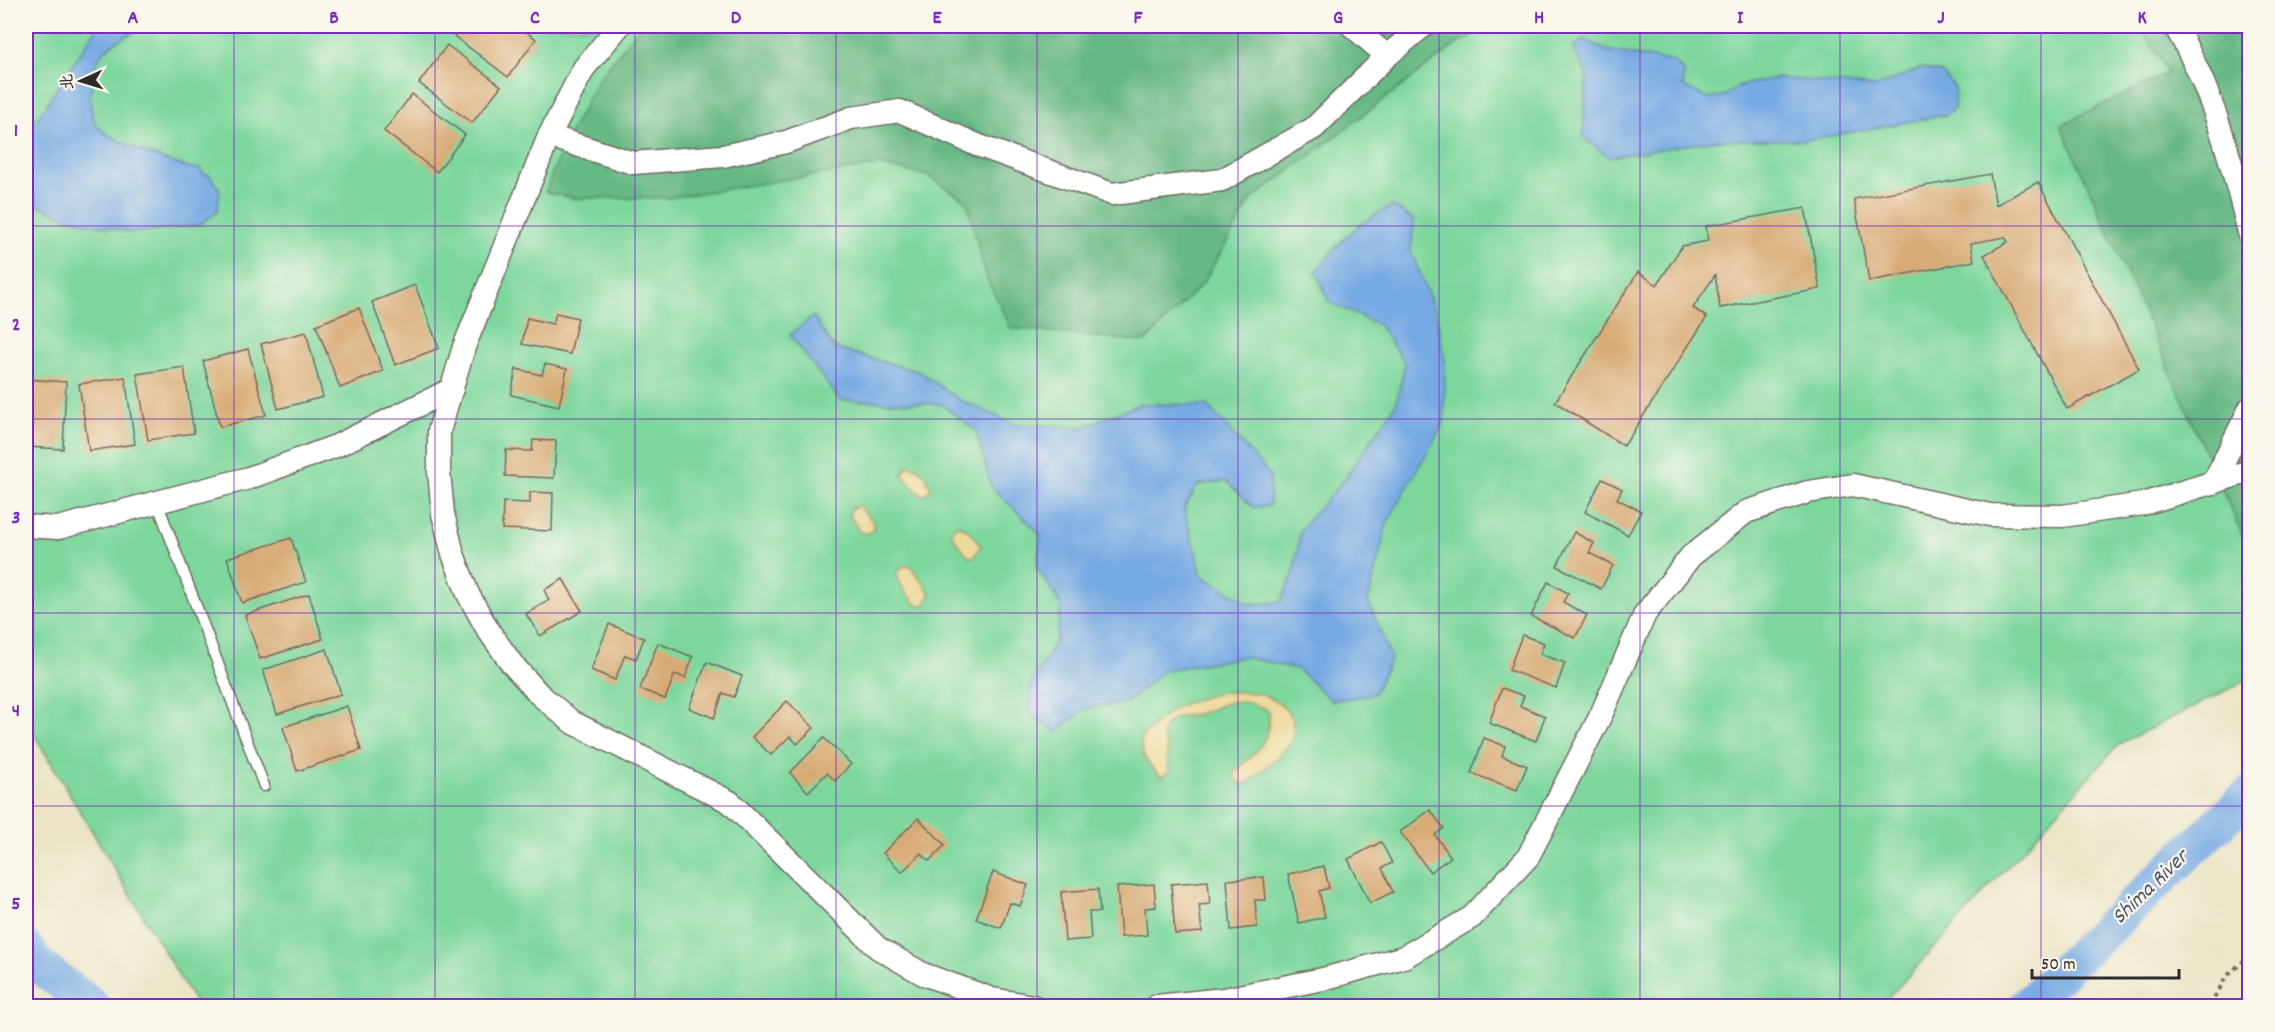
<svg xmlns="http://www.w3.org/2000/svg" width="2275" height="1032" viewBox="0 0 2275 1032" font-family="Dekko,'LXGW WenKai TC',sans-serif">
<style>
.green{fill:#7dd79d;stroke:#548164;stroke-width:1.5}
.forest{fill:#66b884;stroke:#487258;stroke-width:1.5}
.sand{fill:#eeda9e;stroke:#8c8264;stroke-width:1.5}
.water{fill:#77aae3;stroke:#516a87;stroke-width:1.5}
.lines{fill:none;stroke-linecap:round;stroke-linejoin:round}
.river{stroke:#77aae3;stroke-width:36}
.building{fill:#d8ab76}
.service-casing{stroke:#6e6c61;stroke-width:13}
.minor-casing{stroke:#6e6c61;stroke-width:25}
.path{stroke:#6e6c61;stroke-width:4;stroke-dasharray:4.5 4.5;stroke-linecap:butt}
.service{stroke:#fff;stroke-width:10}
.minor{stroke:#fff;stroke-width:22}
.grid{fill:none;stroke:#7b2cbf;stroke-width:1.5;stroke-opacity:0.55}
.labels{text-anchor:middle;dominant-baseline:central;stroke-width:4.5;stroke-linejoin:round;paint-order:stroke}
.water-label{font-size:22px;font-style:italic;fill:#46576b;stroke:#fbf7ec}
.neatline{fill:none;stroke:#7b2cbf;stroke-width:2}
.grid-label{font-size:20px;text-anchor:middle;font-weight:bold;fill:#7b2cbf}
</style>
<rect width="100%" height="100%" fill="#fbf7ec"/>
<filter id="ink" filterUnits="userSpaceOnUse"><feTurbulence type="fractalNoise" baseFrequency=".0167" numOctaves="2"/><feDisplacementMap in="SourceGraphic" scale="12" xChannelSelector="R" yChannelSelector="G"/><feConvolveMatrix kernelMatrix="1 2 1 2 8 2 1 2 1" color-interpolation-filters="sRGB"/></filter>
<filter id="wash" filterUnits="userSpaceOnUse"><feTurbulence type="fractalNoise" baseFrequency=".008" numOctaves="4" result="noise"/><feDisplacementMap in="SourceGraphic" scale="24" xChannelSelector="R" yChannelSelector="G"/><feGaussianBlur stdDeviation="1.35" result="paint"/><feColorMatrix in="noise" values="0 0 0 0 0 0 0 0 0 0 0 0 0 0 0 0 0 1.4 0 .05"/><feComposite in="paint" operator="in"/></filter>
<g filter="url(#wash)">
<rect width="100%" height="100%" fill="#ebe5c6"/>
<path class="green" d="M26,26H2249V679L2119,744L1881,1006H197L26,721Z"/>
<g class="forest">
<path d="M641,26H1312L1317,30L1326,26H1489L1457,44L1251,200L1203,283L1145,342L1011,328L986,277L967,201L928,176L880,165L668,198H573L545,192L564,144L599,78Z"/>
<path d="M2140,26H2249V550L2061,125L2168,73Z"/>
</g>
<g class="sand">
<path d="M908,465C922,467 927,477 931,489L925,495H921L902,475Z"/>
<path d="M858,505L873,522V531L865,534L859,531L849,514L852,507L853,509Z"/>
<path d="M956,525L967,529L981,546L974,557L968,556L951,534Z"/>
<path d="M910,565L931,594L924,605H917C909,597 898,584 897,573L902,567Z"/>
<path d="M1222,692C1234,692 1249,691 1260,694C1282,701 1302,719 1290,742C1283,756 1257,774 1245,785L1237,781L1234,772C1255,754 1271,742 1269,712C1264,707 1258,706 1252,704C1226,696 1220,709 1197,714C1177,718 1174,712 1162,732L1167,748L1169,772L1161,777C1148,765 1140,756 1141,738C1173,705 1179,704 1222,692Z"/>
</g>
<g class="water">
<path d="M98,26H151C134,31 115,39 103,53C90,66 87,108 96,124C105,139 183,170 201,169L204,175L209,174L220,190L217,212L199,225L133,233L70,219L35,204L26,196V136Z"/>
<path d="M1584,39L1605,50L1674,62L1684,72L1683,86L1709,99L1726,95L1740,85L1778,78L1876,87L1922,68L1942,73L1955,88L1954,109L1946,115L1808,140H1718L1608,157L1583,137L1587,75L1573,48Z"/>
<path d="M1392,206L1414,220L1411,251L1436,314L1445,359L1444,422L1387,523L1368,601L1391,658L1374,694L1332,701L1297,669L1244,657L1164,670L1128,702L1084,709L1057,732L1028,713L1030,685L1056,641L1061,605L1037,567L1041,535L991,486L976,431L941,404L840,400L790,335L813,316L834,348L920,372L958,399L1014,424L1083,427L1140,404L1207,405L1270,475V506L1253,507L1226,481L1198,485L1184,508L1202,576L1250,604L1281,602L1294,572L1301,529L1346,477L1396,404L1405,364L1379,325L1329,302L1316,271C1341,240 1355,224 1392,206Z"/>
</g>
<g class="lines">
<g class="river">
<path d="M26,949L37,964L92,1006"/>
<path d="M2026,1006L2250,794"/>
</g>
</g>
<g id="blocks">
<g class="building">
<path d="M462,26H518L536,39L508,77L454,36Z"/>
<path d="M447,45L501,86L472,123L419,83Z"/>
<path d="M412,94L465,135L437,172L384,131Z"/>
<path d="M1990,174L1996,205L2038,182L2139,369L2067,409L1984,255L2008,242L2005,237L1971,243L1974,261L1869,281L1854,199Z"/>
<path d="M1805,208L1820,289L1720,308L1715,275L1693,308L1707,317L1624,446L1555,402L1638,272L1657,285L1682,246L1708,241L1706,226Z"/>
<path d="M415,285L439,348L395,365L372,302Z"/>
<path d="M359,308L383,371L340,388L316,325Z"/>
<path d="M556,313L578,318L570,354L522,344L527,318L553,324Z"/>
<path d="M306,332L323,397L278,409L261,344Z"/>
<path d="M248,349L266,415L220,427L203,361Z"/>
<path d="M545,364L567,369L559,406L511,395L516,369L542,375Z"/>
<path d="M184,367L194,433L148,440L137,374Z"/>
<path d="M125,377L135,444L89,451L79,384Z"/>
<path d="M26,379L66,382L63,449L26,447Z"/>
<path d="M533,440L556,441L554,478L505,476L506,450L532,451Z"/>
<path d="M1602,479L1622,489L1617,499L1641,511L1628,535L1585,512Z"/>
<path d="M530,492L553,493L552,531L502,529L503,502L530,503Z"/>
<path d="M1574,532L1594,543L1589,553L1613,565L1601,589L1557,566Z"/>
<path d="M291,538L306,582L242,603L227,558Z"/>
<path d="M563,579L582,611L540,636L526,614L549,600L544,590Z"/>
<path d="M1548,582L1568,593L1563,602L1587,615L1575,638L1531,616Z"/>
<path d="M309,594L323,639L260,659L245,615Z"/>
<path d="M609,624L644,638L636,659L625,655L615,680L591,670Z"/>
<path d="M1522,635L1544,643L1540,654L1565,663L1556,688L1509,670Z"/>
<path d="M658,643L693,657L685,678L675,674L665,699L640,689Z"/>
<path d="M327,649L341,694L277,714L263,670Z"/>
<path d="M707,662L742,676L734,697L723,693L714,718L689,708Z"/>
<path d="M1502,688L1524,696L1520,706L1545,716L1536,741L1489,723Z"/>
<path d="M787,701L814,728L797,744L790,736L771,755L752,737Z"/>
<path d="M347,706L361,750L297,771L283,727Z"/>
<path d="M824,738L851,764L835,781L827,773L808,792L790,773Z"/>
<path d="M1484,738L1505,746L1502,756L1527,766L1517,790L1471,773Z"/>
<path d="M1430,810L1444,828L1435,835L1451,857L1430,872L1400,832Z"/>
<path d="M918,818L945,845L929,861L921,853L902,872L883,853Z"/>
<path d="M1381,842L1392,863L1382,868L1393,892L1370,903L1348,859Z"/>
<path d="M1324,866L1329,888L1319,891L1325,917L1299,923L1288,874Z"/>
<path d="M993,872L1028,885L1020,906L1010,903L1001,928L976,919Z"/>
<path d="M1264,877L1266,900H1255L1257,927L1231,930L1227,880Z"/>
<path d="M1208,881L1210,904L1199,905L1202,932L1175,934L1171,884Z"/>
<path d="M1154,884L1156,907L1145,908L1147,935L1121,937L1117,887Z"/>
<path d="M1098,889L1100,912H1089L1091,939L1065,941L1061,892Z"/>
</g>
</g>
</g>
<g filter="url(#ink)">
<use href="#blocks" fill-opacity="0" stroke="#6e6c61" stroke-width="1.5"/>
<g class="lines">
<defs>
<path id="service" d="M157,502L264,786"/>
<g id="minor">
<path d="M619,26L584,68L549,136L464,347L439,431V472L443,514L453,554L468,594L488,630L512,664L540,695L572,722L730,802L878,948L923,974L992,999L1033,1006"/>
<path d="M1352,26L1387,56"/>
<path d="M2175,26C2213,91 2232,163 2250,236"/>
<path d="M549,136L633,163L723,156L786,142L851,118L900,111L977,145L1112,194L1222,180L1314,128L1387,56L1423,26"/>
<path d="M2213,483L2250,408"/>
<path d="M26,526L58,528L249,478L336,446L452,389"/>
<path d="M1157,1006L1224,999L1323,979L1404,957L1472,917L1528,857L1601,715L1645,614L1691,556L1746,512L1808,492L1853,485L1990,515L2063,516L2143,504L2250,471"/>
</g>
</defs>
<use href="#service" class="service-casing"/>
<use href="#minor" class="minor-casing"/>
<path class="path" d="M2210,1006L2226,977L2250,955"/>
<use href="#service" class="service"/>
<use href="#minor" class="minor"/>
</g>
</g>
<path class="grid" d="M234,26V1006M435,26V1006M635,26V1006M836,26V1006M1037,26V1006M1238,26V1006M1439,26V1006M1640,26V1006M1840,26V1006M2041,26V1006M26,226H2250M26,419H2250M26,613H2250M26,806H2250"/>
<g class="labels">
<g class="water-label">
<text transform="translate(2151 888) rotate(-44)">Shima River</text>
</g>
</g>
<rect width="2275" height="1032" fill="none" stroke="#fbf7ec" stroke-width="66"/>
<g transform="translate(81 81) rotate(266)" stroke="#fbf7ec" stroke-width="4.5" paint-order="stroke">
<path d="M0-4.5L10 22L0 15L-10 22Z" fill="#2b2b2b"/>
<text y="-9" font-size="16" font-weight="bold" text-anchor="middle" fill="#2b2b2b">北</text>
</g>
<path d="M2032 969v9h147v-9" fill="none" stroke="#2b2b2b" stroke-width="3"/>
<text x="2041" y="969" font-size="18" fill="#2b2b2b" stroke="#fbf7ec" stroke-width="4.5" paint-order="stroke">50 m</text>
<rect x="33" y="33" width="2209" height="966" class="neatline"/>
<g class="grid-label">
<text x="133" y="23">A</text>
<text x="334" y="23">B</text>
<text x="535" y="23">C</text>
<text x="736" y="23">D</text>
<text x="937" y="23">E</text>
<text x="1138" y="23">F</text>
<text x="1338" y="23">G</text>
<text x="1539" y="23">H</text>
<text x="1740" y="23">I</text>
<text x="1941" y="23">J</text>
<text x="2142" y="23">K</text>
<text x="16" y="136">1</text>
<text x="16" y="330">2</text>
<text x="16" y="523">3</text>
<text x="16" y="716">4</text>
<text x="16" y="909">5</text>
</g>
</svg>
